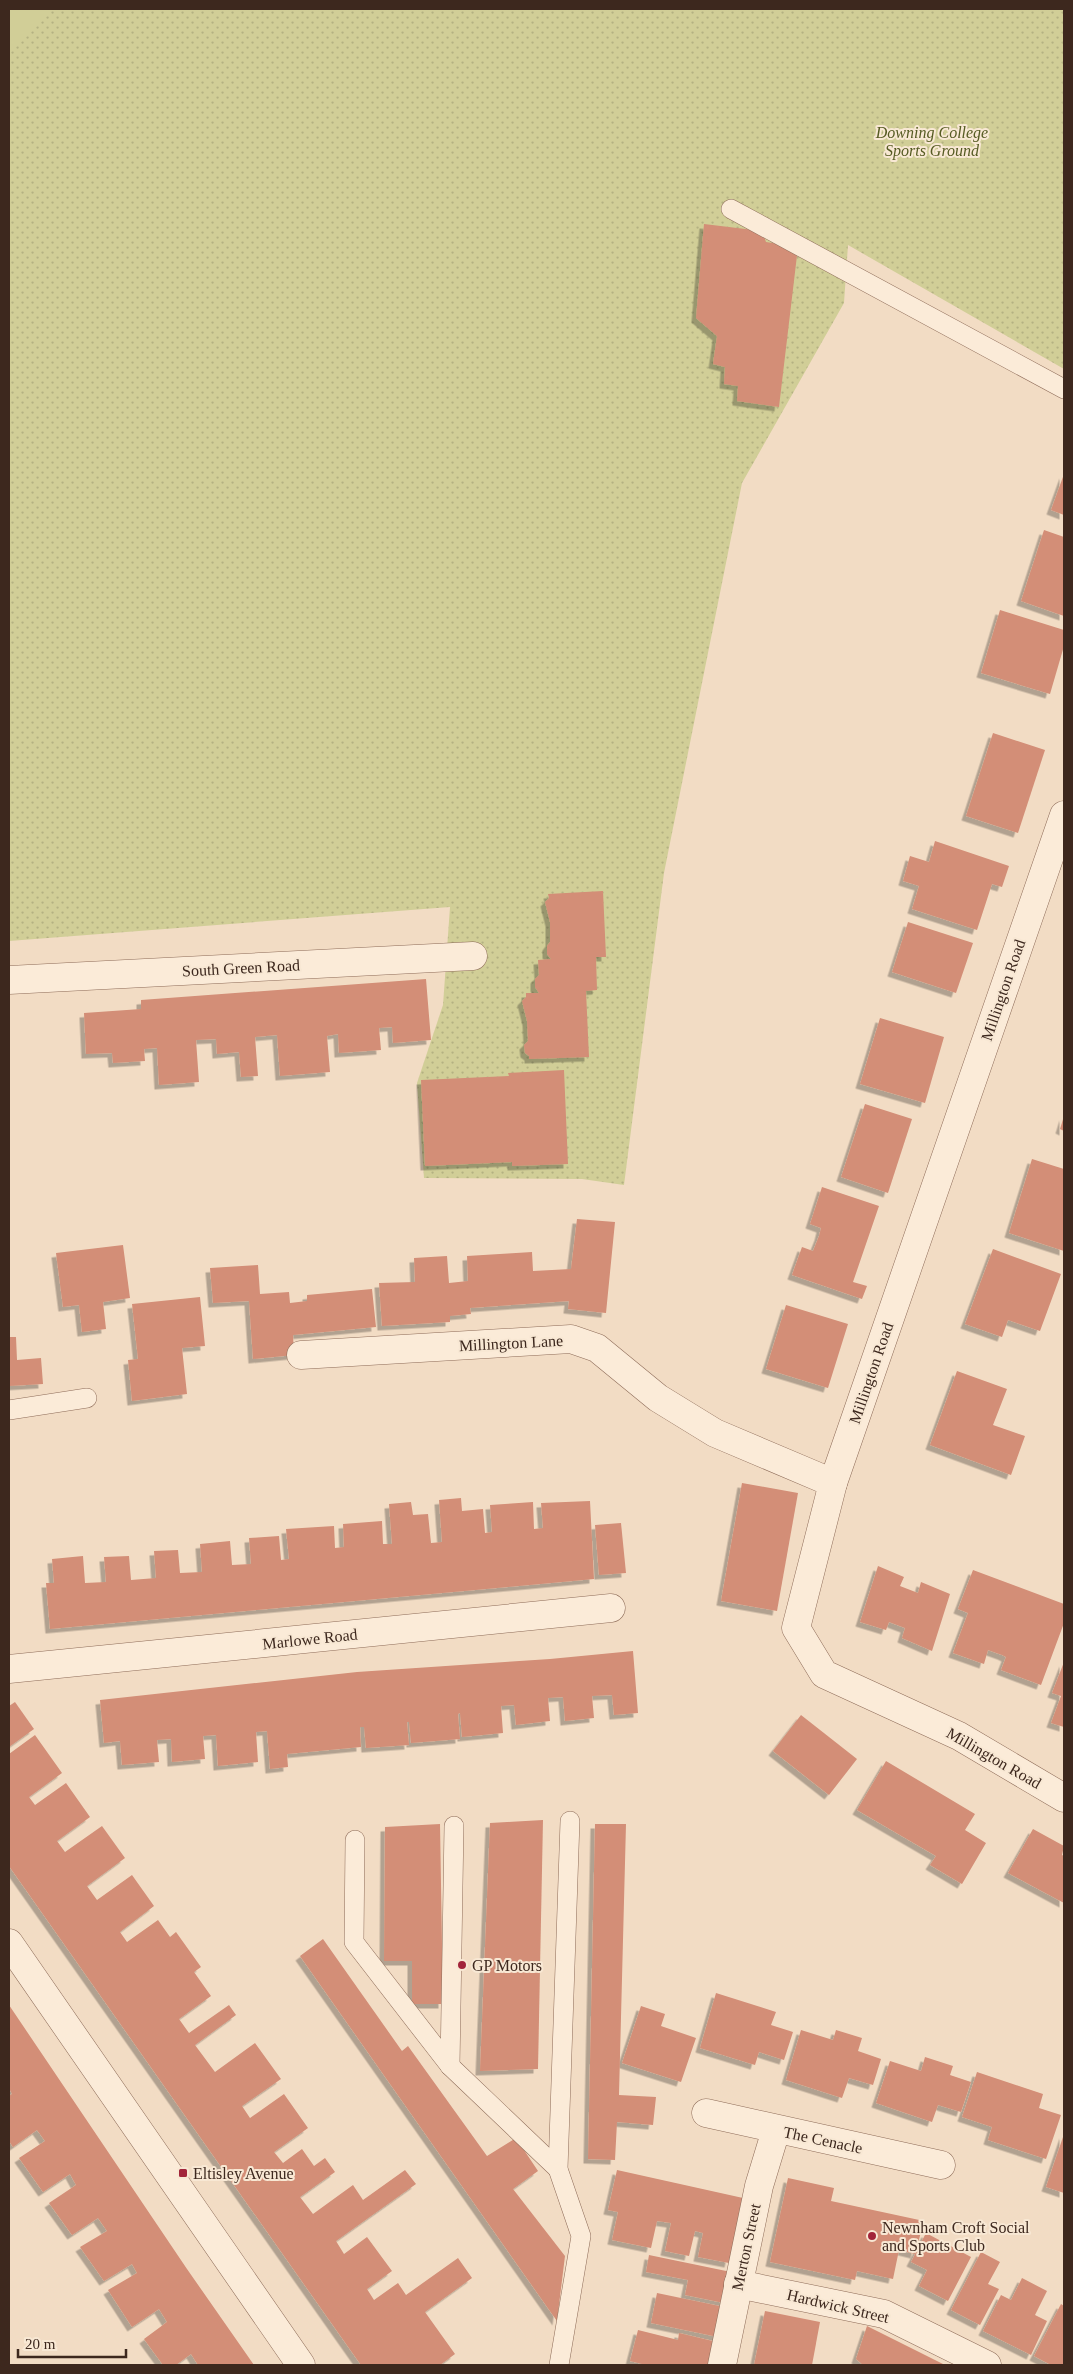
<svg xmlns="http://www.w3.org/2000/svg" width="1073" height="2374" viewBox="0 0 1073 2374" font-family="'Times New Roman',serif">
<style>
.park{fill:url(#park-dots)}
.garden{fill:#d1ce97}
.building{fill:#d38e77;filter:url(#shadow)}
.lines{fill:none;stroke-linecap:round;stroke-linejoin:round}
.service-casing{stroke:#8e6c59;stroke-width:20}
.minor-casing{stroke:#8e6c59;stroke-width:29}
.service{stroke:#fbebd8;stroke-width:19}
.minor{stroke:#fbebd8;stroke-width:28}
.poi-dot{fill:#a2243a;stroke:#f8e8d4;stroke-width:2}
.labels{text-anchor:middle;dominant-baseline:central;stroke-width:4;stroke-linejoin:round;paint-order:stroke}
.park-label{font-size:16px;font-style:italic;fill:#565b23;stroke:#f8e8d4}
.street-label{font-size:16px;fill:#3d281e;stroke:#f8e8d4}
.poi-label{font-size:16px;fill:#3d281e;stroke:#f8e8d4;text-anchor:start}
</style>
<defs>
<pattern id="park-dots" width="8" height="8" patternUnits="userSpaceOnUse" patternTransform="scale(1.25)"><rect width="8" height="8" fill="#d1ce97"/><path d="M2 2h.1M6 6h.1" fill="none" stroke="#b4b182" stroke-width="1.8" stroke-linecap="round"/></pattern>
<filter id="shadow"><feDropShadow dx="-4.5" dy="4.5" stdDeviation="0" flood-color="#0004"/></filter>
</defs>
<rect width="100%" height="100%" fill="#f2dcc4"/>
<path class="park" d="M9,9H1064V369L848,245L844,303L742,483L664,873L624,1185L582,1179L424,1178L417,1083L443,1005L450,907L9,941Z"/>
<path class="garden" d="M9,9H46L50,13L9,54Z"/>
<g class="building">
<path d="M704,224L762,231L766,242L798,247L779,407L737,401L738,386L724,384L725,367L713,364L717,336L696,318Z"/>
<path d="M1064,474V515L1051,510Z"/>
<path d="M1044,530L1064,537V616L1021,601Z"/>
<path d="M1000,610L1064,630V646L1050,694L981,673Z"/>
<path d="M993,733L1045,750L1018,833L966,816Z"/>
<path d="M935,841L1009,866L1002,887L992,884L977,930L912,909L919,886L903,881L910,856L929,862Z"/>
<path d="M603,891L606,957H596L597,990L586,991L589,1057L529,1059V1056L525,1053L524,1045L528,1041L527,1021L522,1001L526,997V993H539L535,987V979L539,975L538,960L551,959L547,954V946L550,942V922L545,902L549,898L548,894Z"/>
<path d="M908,922L973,943L956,993L892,972Z"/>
<path d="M426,979L431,1040L393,1043L392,1027L379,1028L381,1050L339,1053L338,1034L327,1036L330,1072L280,1076L277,1035L255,1037L258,1076L241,1077L239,1052L217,1054L216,1039L196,1040L199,1082L159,1085L157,1048L144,1049L145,1061L113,1063L112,1053L86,1054L84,1013L141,1009V1000Z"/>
<path d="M880,1018L944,1037L925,1103L860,1084Z"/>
<path d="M564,1070L568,1164L512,1166V1162L425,1166L421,1080L509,1076L508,1073Z"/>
<path d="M865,1104L912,1119L888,1193L841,1177Z"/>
<path d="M1064,1116V1131L1060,1129Z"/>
<path d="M1032,1159L1064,1169V1251L1009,1233Z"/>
<path d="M822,1187L879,1206L853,1282L867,1286L862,1299L792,1275L802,1247L813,1251L819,1236L821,1228L810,1224Z"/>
<path d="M577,1219L615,1222L606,1313L568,1309L569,1301L470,1308L471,1314L450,1316V1322L382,1326L379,1283L415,1282L414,1258L447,1256L449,1283L468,1281L467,1256L532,1252L533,1271L571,1269Z"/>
<path d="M123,1245L130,1298L103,1302L106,1329L82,1332L79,1305L63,1307L56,1253Z"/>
<path d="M993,1249L1061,1274L1040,1331L1008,1320L1002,1337L965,1324Z"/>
<path d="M258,1265L260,1294L289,1292L290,1303L307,1301V1295L372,1289L376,1327L293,1335L294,1355L253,1359L249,1301L213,1303L210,1268Z"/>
<path d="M200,1297L205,1346L182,1348L187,1394L132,1401L128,1360L138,1359L132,1304Z"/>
<path d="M786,1305L848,1324L828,1388L766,1369Z"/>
<path d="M9,1337H16L17,1360L41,1358L43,1384L9,1386Z"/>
<path d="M957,1371L1007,1389L993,1425L1025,1436L1011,1475L930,1445Z"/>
<path d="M742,1483L798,1493L777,1611L721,1601Z"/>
<path d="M461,1498L462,1511L483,1509L485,1533L492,1532L490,1505L533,1502L534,1529L543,1528L541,1503L590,1501L594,1579L50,1629L46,1583H54L52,1559L83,1556L85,1583L106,1582L104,1557L129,1556L131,1580L156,1578L154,1551L178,1550L180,1573L202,1572L200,1544L230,1541L232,1565L251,1564L249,1538L279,1536L281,1560L289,1559L286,1529L334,1526L335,1548L344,1547L343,1524L382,1521L383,1544H392L389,1504L411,1502L413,1515L428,1514L431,1543L442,1542L439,1500Z"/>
<path d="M621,1523L626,1573L599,1575L595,1525Z"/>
<path d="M878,1566L904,1577L900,1586L918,1593L921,1582L950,1594L932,1651L902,1638L905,1628L889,1622L886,1630L860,1622Z"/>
<path d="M973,1570L1064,1604V1623L1041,1685L1001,1670L1006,1657L1002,1655L988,1650L984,1664L953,1653L968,1613L958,1609Z"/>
<path d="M633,1651L638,1713L614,1715L612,1695L592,1696L594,1718L565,1721L563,1697L548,1698L550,1721L516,1725L514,1705L501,1706L503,1733L462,1737L460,1713L458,1714L460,1739L411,1743L409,1722H407L409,1745L366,1748L364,1727H360L361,1747L287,1754L288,1767L270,1769L267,1731L256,1732L258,1762L218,1766L216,1735L203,1736L205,1759L172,1762L171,1739L157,1740L159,1762L122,1765L120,1741L104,1743L100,1700L357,1672L550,1659Z"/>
<path d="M1064,1662V1727L1051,1723L1061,1696L1052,1693Z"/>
<path d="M15,1702L34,1729L9,1747V1706Z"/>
<path d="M801,1715L857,1759L829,1795L773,1751Z"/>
<path d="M35,1735L62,1773L29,1797L35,1805L66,1783L90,1817L57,1841L65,1852L102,1826L125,1858L87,1886L97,1900L132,1875L154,1906L120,1932L127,1942L158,1920L170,1937L176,1932L201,1967L194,1972L211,1996L179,2019L189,2033L229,2005L236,2015L195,2045L215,2072L255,2043L281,2079L242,2106L250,2118L284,2094L308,2128L274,2152L283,2163L302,2149L314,2166L325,2158L335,2172L300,2197L313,2214L353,2185L363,2200L405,2170L416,2184L336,2241L344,2254L367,2237L392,2271L367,2289L374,2300L398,2283L406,2295L458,2258L472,2278L425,2312L455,2354L440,2365H361L9,1866V1754Z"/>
<path d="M886,1761L975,1814L965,1830L986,1843L962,1884L930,1865L936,1856L857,1810Z"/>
<path d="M543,1820L538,2069L480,2071L490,1823Z"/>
<path d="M440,1824L443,2004H412V1961H384L385,1827Z"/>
<path d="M595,1824H626L619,2095L656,2097L653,2125L617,2122L615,2160L588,2159Z"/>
<path d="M1033,1829L1064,1846L1062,1855L1064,1856V1903L1008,1873Z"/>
<path d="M323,1939L402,2051L408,2046L487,2156L516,2138L538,2171L513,2189L565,2256L557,2321L300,1956Z"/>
<path d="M716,1993L776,2012L771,2025L793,2032L784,2060L759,2052L755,2065L700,2048Z"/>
<path d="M9,2005L187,2269L254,2365H198L191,2354L176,2365H163L144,2339L167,2322L159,2309L132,2327L108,2290L137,2273L132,2264L104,2281L80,2247L107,2231L98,2218L72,2235L49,2203L76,2185L70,2174L43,2192L19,2158L45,2141L37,2130L13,2147L9,2141V2096L12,2094L9,2088Z"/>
<path d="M641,2006L665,2014L661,2026L696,2038L681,2082L622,2063Z"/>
<path d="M801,2030L833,2040L836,2030L862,2038L858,2051L881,2059L873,2085L849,2078L842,2098L786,2080Z"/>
<path d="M925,2057L953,2066L950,2075L971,2082L961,2112L938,2105L932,2122L876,2103L890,2061L921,2071Z"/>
<path d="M977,2072L1043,2094L1039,2108L1061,2115L1046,2159L988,2140L992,2127L962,2117Z"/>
<path d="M1064,2134V2193L1046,2187Z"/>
<path d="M617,2170L743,2198L729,2263L698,2257L703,2233L695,2231L689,2256L665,2251L671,2223L657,2221L651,2248L612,2240L618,2212L608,2210Z"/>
<path d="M788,2178L834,2188L831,2201L924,2221L915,2254L899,2250L893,2279L857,2271L855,2280L770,2262Z"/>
<path d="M926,2233L971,2257L948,2301L919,2286L927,2270L911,2262Z"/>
<path d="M981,2252L1000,2262L988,2284L999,2289L980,2325L951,2310Z"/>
<path d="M649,2255L731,2272L724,2303L685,2295L688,2280L646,2272Z"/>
<path d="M1022,2278L1047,2291L1035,2315L1047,2321L1031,2355L983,2331L1001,2295L1011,2300Z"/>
<path d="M657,2293L724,2307L718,2337L651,2323Z"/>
<path d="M1061,2304L1064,2306V2365H1051L1034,2356Z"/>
<path d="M765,2311L820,2322L812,2365H754Z"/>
<path d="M867,2326L945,2365H863L856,2359Z"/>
<path d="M638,2330L678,2340L679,2333L717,2342L711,2365H646L630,2361Z"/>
</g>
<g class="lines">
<defs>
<g id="service">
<path d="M731,209L1064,389"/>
<path d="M9,1410L87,1398"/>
<path d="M355,1840L354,1942L450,2066L558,2169"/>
<path d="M450,2066L454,1826"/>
<path d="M559,2365L581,2236L558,2169L570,1821"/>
</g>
<g id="minor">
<path d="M1064,815L833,1483L796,1628L824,1674L959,1736L1064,1798"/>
<path d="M9,980L473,956"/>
<path d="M301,1355L571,1339L597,1348L658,1398L715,1433L833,1483"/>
<path d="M9,1669L611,1608"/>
<path d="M9,1943L301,2365"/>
<path d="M706,2113L941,2165"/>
<path d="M738,2284L884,2314L987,2365"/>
<path d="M722,2365L759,2186L776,2130"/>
</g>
</defs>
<use href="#service" class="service-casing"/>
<use href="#minor" class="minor-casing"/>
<use href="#service" class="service"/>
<use href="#minor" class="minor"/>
</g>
<g class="poi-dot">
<circle cx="462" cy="1965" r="5"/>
<rect x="178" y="2168" width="10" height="10" rx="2.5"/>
<circle cx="872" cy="2236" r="5"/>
</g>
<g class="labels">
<g class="park-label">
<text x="932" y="132">Downing College<tspan x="932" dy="18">Sports Ground</tspan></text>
</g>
<g class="street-label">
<text transform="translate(241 968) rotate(-3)">South Green Road</text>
<text transform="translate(1003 990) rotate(-71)">Millington Road</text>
<text transform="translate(511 1343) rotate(-3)">Millington Lane</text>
<text transform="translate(871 1373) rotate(-71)">Millington Road</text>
<text transform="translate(310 1639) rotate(-6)">Marlowe Road</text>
<text transform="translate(994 1758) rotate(30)">Millington Road</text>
<text transform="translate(823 2140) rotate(12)">The Cenacle</text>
<text transform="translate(746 2247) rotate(-78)">Merton Street</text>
<text transform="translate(838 2306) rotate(13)">Hardwick Street</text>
</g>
<g class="poi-label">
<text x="472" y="1965">GP Motors</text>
<text x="193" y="2173">Eltisley Avenue</text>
<text x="882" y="2227">Newnham Croft Social<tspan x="882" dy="18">and Sports Club</tspan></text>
</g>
</g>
<rect width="1073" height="2374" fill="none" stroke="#3d281e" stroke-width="20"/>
<path d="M18 2349v8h108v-8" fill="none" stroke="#3d281e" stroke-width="2.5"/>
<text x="25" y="2349" font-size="15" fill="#3d281e" stroke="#f8e8d4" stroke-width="4" paint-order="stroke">20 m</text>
</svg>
